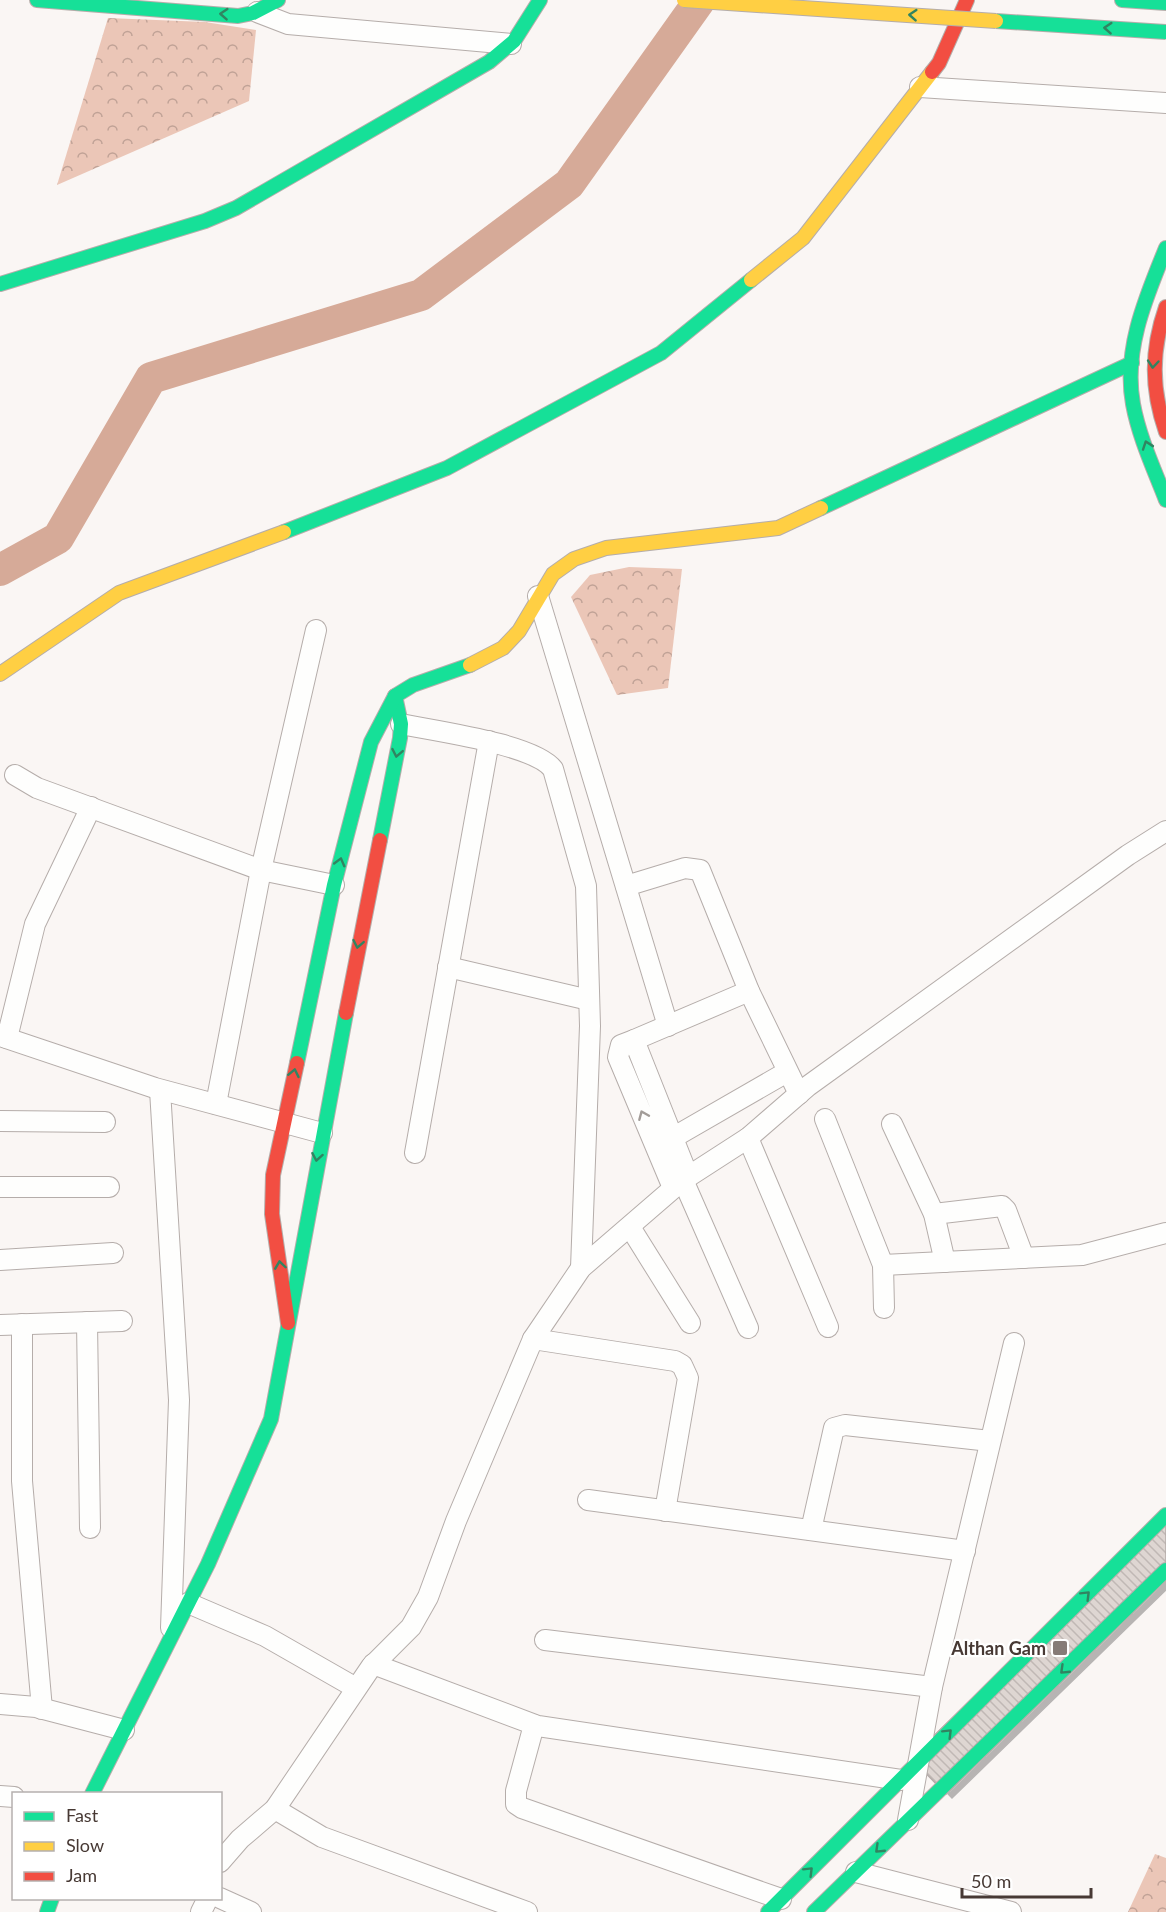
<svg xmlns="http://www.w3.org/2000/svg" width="1166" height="1912" viewBox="0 0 1166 1912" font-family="Lato,sans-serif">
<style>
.forest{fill:url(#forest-crowns)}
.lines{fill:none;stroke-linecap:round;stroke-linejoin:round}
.river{stroke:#d6aa98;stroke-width:32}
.building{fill:url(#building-back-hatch);stroke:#b4aca9;stroke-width:1.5;filter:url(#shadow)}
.street-casing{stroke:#b5adaa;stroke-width:22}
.fast-casing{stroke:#b5adaa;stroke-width:16}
.slow-casing{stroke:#b5adaa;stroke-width:16}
.jam-casing{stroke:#b5adaa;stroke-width:16}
.street{stroke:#fefefd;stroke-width:20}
.fast{stroke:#16e098;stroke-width:14}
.slow{stroke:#ffcf43;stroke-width:14}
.jam{stroke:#f24e42;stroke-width:14}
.fast-bridge-casing{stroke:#b5adaa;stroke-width:16;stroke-linecap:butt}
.slow-bridge-casing{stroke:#b5adaa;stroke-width:16;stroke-linecap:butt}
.fast-bridge{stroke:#16e098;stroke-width:14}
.slow-bridge{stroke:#ffcf43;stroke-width:14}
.oneway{stroke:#318461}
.oneway2{stroke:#a29c98}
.poi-dot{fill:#867b77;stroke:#fff;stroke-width:2}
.labels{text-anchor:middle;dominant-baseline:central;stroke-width:4.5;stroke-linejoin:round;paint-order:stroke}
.poi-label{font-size:18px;font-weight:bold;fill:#473934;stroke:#fff;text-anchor:end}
</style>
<defs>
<pattern id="forest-crowns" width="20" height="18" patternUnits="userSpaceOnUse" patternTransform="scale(1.5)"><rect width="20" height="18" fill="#ebc6b7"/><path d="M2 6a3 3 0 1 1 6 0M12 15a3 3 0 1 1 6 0" fill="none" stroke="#c0a296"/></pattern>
<pattern id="building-back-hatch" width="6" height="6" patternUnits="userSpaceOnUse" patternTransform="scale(1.5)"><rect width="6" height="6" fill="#ded6d2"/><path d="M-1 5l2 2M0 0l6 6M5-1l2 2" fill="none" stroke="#c0b8b5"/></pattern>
<filter id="shadow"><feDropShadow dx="6" dy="4" stdDeviation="0" flood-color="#0004"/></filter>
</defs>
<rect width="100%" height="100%" fill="#faf6f4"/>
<g class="forest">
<path d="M108,18L205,22L256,30L249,101L57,185Z"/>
<path d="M629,567L682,569L668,688L617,695L571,597L590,575Z"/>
<path d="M1155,1854L1166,1858V1912H1128Z"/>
</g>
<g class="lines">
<path class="river" d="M0,570L58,538L151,378L421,295L569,184L700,0"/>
</g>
<path class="building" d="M1166,1510V1580L946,1794L911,1758Z"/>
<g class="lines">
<defs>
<g id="street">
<path d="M257,12L288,24L511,44"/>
<path d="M920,87L1166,103"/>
<path d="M538,596L668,1026"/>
<path d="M401,724C434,731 534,744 553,769L586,886L590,1026L581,1268"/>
<path d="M15,775L37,788L261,870L334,885"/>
<path d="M626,886L685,868L700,870L749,991L799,1094"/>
<path d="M448,967L589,1000"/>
<path d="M0,1036L155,1088L322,1133"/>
<path d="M7,1038L35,924L91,807"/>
<path d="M634,1040L749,991"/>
<path d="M160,1090L179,1400L171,1628"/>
<path d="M216,1104L261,870L316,630"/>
<path d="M825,1119L883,1265L884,1308"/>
<path d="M0,1121L105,1122"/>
<path d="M892,1124L934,1214L945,1262"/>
<path d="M748,1138L828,1327"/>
<path d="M662,1144L787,1072"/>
<path d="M415,1153L489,741"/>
<path d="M683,1180L748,1328"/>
<path d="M0,1187H109"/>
<path d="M673,1188L618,1057L621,1045L634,1040L688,1176"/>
<path d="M934,1214L1002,1206L1006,1210L1024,1258"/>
<path d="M630,1227L690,1323"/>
<path d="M0,1260L113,1253"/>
<path d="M883,1265L1082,1255L1166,1233"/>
<path d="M87,1322L90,1528"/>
<path d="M22,1324V1481L42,1709"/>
<path d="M0,1325L122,1321"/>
<path d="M533,1339L675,1361L682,1365L688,1378L665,1511"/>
<path d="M588,1500L965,1551"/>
<path d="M811,1530L834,1428L845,1425L990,1441"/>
<path d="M188,1603L265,1636L356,1688"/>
<path d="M545,1640L932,1687"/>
<path d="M373,1664L538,1726L901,1780"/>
<path d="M0,1704L36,1707L124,1730"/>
<path d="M534,1725L516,1791V1804L522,1808L781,1899"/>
<path d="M0,1796L14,1797"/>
<path d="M275,1809L322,1837L527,1912"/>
<path d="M908,1820L932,1687L1014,1343"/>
<path d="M220,1862L240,1839L275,1809L371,1667L411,1627L428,1597L456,1521L533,1339L581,1268L683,1180L748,1138L808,1086L1128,855L1166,831"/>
<path d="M856,1872L1011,1912"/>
<path d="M220,1898L251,1912"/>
<path d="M201,1912L208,1898"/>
</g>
<g id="fast">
<path d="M37,0L238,16L253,13L278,0"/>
<path d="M1122,0L1166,3"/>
<path d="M1166,248C1146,297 1123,350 1133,404C1139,437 1154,469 1166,500"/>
<path d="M0,284L205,221L236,208L489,62L514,41L540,0"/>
<path d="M821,508L1132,363"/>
<path d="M284,532L447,468L661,353L751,280"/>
<path d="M380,840L400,738L401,724L395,696"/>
<path d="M297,1063L334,885L371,742L395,696L413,685L470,665"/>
<path d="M92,1794L208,1564L271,1419L346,1013"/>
<path d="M47,1912L52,1898"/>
<path d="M768,1912L1166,1515"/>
<path d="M814,1912L1166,1570"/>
</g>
<g id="slow">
<path d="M751,280L803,238L932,72"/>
<path d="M470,665L503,648L519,631L553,574L574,559L606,548L778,528L821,508"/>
<path d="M0,674L119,593L284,532"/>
</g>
<g id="jam">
<path d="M932,72L939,63L967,0"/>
<path d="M1166,307C1151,350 1151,389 1166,432"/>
<path d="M346,1013L380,840"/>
<path d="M288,1323L272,1214L273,1175L297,1063"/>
</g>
</defs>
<use href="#street" class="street-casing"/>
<use href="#fast" class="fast-casing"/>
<use href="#slow" class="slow-casing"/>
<use href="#jam" class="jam-casing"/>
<use href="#street" class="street"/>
<use href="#fast" class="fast"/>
<use href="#slow" class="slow"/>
<use href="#jam" class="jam"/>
<defs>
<path id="fast-bridge" d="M996,21L1166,32"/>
<path id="slow-bridge" d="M684,0L996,21"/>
</defs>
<use href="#fast-bridge" class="fast-bridge-casing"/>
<use href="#slow-bridge" class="slow-bridge-casing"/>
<use href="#fast-bridge" class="fast-bridge"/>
<use href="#slow-bridge" class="slow-bridge"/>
</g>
<defs><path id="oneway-chevron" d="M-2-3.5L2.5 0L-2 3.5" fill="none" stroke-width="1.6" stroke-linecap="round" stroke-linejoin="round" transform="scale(1.5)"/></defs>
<g class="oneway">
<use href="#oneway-chevron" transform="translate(224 14) rotate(-176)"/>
<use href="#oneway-chevron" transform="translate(913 15) rotate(-176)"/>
<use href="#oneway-chevron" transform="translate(1108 28) rotate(-176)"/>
<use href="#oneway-chevron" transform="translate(1153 364) rotate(95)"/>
<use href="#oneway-chevron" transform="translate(1147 445) rotate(-109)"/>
<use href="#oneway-chevron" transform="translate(397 753) rotate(101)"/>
<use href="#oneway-chevron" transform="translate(340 862) rotate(-75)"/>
<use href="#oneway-chevron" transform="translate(358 944) rotate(101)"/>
<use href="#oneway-chevron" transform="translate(294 1073) rotate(-78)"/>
<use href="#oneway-chevron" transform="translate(317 1157) rotate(100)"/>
<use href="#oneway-chevron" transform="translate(280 1265) rotate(-98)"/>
<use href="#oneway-chevron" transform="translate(1086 1595) rotate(-45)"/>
<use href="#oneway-chevron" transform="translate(1064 1670) rotate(136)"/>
<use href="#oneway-chevron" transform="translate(948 1733) rotate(-45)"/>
<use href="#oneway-chevron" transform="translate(879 1849) rotate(136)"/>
<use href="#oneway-chevron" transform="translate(809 1871) rotate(-45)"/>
</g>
<use class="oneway2" href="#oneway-chevron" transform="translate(643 1115) rotate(-113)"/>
<rect class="poi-dot" x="1052" y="1640" width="16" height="16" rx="3"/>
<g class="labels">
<g class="poi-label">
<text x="1046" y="1648">Althan Gam</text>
</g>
</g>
<rect x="12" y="1792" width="210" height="108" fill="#ffffff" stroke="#b5b0ae" stroke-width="1.5"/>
<rect x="24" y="1812" width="30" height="9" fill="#16e098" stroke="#b5b0ae" stroke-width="1.5"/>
<text x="66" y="1822" font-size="18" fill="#473934">Fast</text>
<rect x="24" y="1842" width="30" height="9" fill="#ffcf43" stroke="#b5b0ae" stroke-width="1.5"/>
<text x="66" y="1852" font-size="18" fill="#473934">Slow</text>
<rect x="24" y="1872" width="30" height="9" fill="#f24e42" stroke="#b5b0ae" stroke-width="1.5"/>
<text x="66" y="1882" font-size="18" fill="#473934">Jam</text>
<path d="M962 1888v9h129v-9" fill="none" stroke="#473934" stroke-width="3"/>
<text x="971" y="1888" font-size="18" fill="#473934" stroke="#ffffff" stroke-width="4.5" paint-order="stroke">50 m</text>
</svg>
